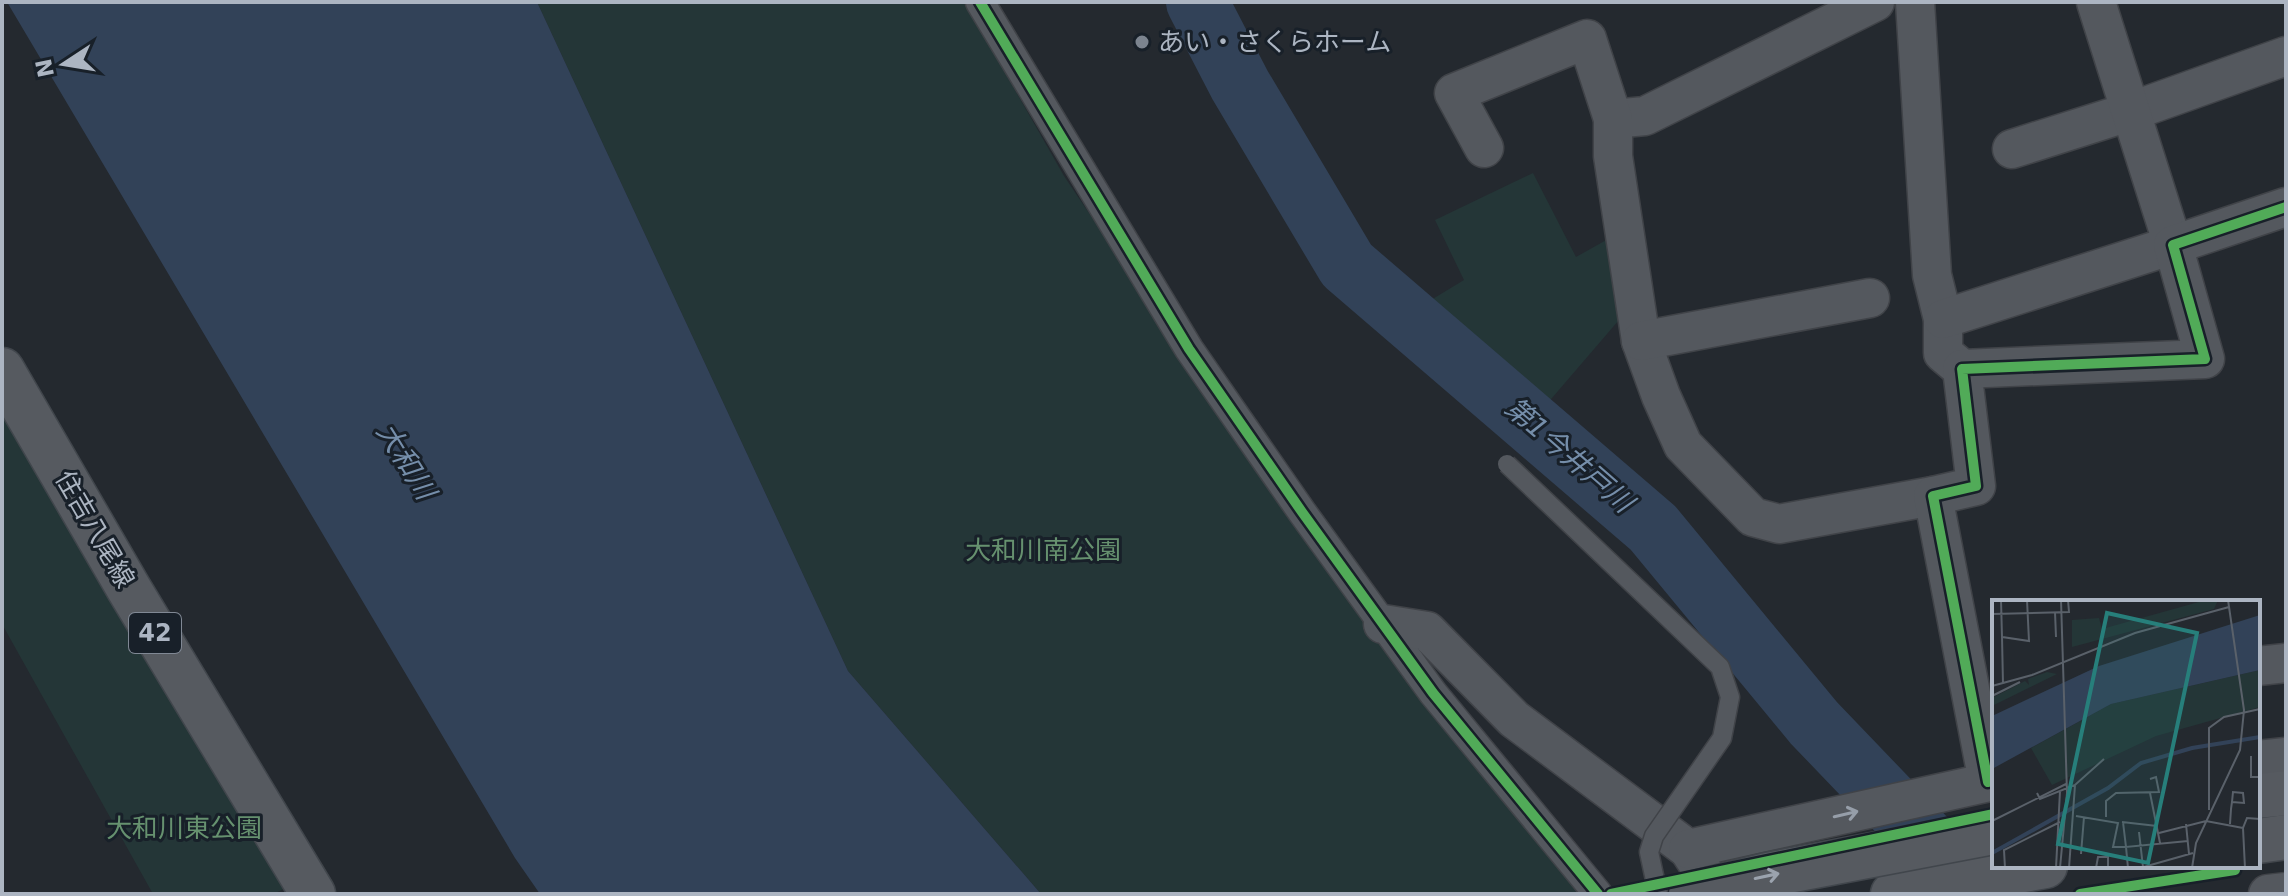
<svg xmlns="http://www.w3.org/2000/svg" width="2288" height="896" viewBox="0 0 2288 896" font-family="'DejaVu Sans','Noto Sans JP',sans-serif">
<style>
.green{fill:#243637}
.water{fill:#324258}
.lines{fill:none;stroke-linecap:round;stroke-linejoin:round}
.river{stroke:#324258;stroke-width:62}
.pedestrian-casing{stroke:#404348;stroke-width:31}
.minor-casing{stroke:#404348;stroke-width:41}
.primary-casing{stroke:#41464c;stroke-width:47}
.pedestrian{stroke:#54585e;stroke-width:28}
.minor{stroke:#54585e;stroke-width:38}
.primary{stroke:#565a60;stroke-width:44}
.service-bridge-casing{stroke:#404348;stroke-width:21;stroke-linecap:butt}
.primary-bridge-casing{stroke:#41464c;stroke-width:47;stroke-linecap:butt}
.service-bridge{stroke:#54585e;stroke-width:18}
.primary-bridge{stroke:#565a60;stroke-width:44}
.cycleway-casing{stroke:#182029;stroke-width:15}
.cycleway{stroke:#51ab58;stroke-width:10}
.oneway{stroke:#969ea9}
.oneway2{stroke:#9ba3ae}
.poi-dot{fill:#7c848f;stroke:#182029;stroke-width:3}
.labels{text-anchor:middle;dominant-baseline:central;stroke-width:6;stroke-linejoin:round;paint-order:stroke}
.shield{fill:#182029;stroke:#808894;stroke-width:2}
.shield-label{font-size:24px;font-weight:bold;fill:#acb5c2}
.poi-label{font-size:26px;fill:#acb5c2;stroke:#182029;text-anchor:start}
.street-label{font-size:26px;fill:#acb5c2;stroke:#182029}
.park-label{font-size:26px;fill:#66916f;stroke:#182029}
.water-label{font-size:28px;font-style:italic;fill:#758eaa;stroke:#182029}
.inset-river{fill:none;stroke:#324258;stroke-width:4}
.inset-road{fill:none;stroke:#5a616a;stroke-width:2}
.view{fill:#277f7b;fill-opacity:0.15;stroke:#277f7b;stroke-width:4}
.inset-edge{fill:none;stroke:#acb5c2;stroke-width:4}
</style>
<rect width="100%" height="100%" fill="#24292f"/>
<g class="green">
<path d="M537,2H965L1064,176L1132,277L1602,894H1041L848,671Z"/>
<path d="M1533,173L1576,257L1617,234L1625,313L1546,405L1447,324L1426,303L1464,280L1435,220Z"/>
<path d="M2,387L286,888L273,894H153L2,624Z"/>
</g>
<path class="water" d="M7,2H537L848,671L1041,894H540L515,858Z"/>
<g class="lines">
<path class="river" d="M1197,2L1240,85L1347,265L1653,528L1814,723L1931,845L1966,892"/>
<defs>
<path id="pedestrian" d="M980,2L1189,349L1302,512L1433,693L1598,894"/>
<g id="minor">
<path d="M1915,2L1932,275L1943,319V353L1962,369"/>
<path d="M1613,119L1645,116L1875,2"/>
<path d="M1484,148L1454,93L1587,39L1613,119V156L1641,341L1661,396L1683,445L1753,517L1779,524L1933,496"/>
<path d="M2012,149L2132,111L2286,56"/>
<path d="M1943,319L2173,245L2096,2"/>
<path d="M1641,341L1870,298"/>
<path d="M1383,624L1427,631L1514,719L1688,849L1718,894"/>
<path d="M2258,666L2286,663"/>
<path d="M2258,760L2286,757"/>
<path d="M1988,782L1933,496L1976,486L1962,369L2205,359L2173,245L2286,207"/>
<path d="M1688,849L1994,781"/>
<path d="M2268,894L2286,892"/>
</g>
<g id="primary">
<path d="M2,370L129,589L313,894"/>
<path d="M2258,796L2286,793"/>
<path d="M2258,841L2286,837"/>
<path d="M1893,894L2045,866"/>
</g>
</defs>
<use href="#pedestrian" class="pedestrian-casing"/>
<use href="#minor" class="minor-casing"/>
<use href="#primary" class="primary-casing"/>
<use href="#pedestrian" class="pedestrian"/>
<use href="#minor" class="minor"/>
<use href="#primary" class="primary"/>
<defs>
<path id="service-bridge" d="M1507,464L1720,667L1730,697L1722,738L1654,836L1649,852L1658,894"/>
<path id="primary-bridge" d="M1691,894L1767,875L1994,832"/>
</defs>
<use href="#service-bridge" class="service-bridge-casing"/>
<use href="#primary-bridge" class="primary-bridge-casing"/>
<use href="#service-bridge" class="service-bridge"/>
<use href="#primary-bridge" class="primary-bridge"/>
<defs>
<g id="cycleway">
<path d="M980,2L1189,349L1302,512L1433,693L1598,894"/>
<path d="M1988,782L1933,496L1976,486L1962,369L2205,359L2173,245L2286,207"/>
<path d="M1611,894L1994,814"/>
<path d="M2080,894L2235,870"/>
</g>
</defs>
<use href="#cycleway" class="cycleway-casing"/>
<use href="#cycleway" class="cycleway"/>
</g>
<defs><path id="oneway-shaft" d="M-6 0H5M1.5-3L5.5 0L1.5 3" fill="none" stroke-width="1.6" stroke-linecap="round" stroke-linejoin="round" transform="scale(2)"/></defs>
<use class="oneway" href="#oneway-shaft" transform="translate(1846 814) rotate(-13)"/>
<use class="oneway2" href="#oneway-shaft" transform="translate(1767 876) rotate(-12)"/>
<circle class="poi-dot" cx="1142" cy="42" r="8"/>
<g class="labels">
<rect class="shield" x="129" y="613" width="52" height="40" rx="6"/>
<g class="shield-label">
<text x="155" y="633">42</text>
</g>
<g class="poi-label">
<text x="1158" y="42">あい・さくらホーム</text>
</g>
<g class="street-label">
<text transform="translate(95 529) rotate(60)">住吉八尾線</text>
</g>
<g class="park-label">
<text x="1043" y="550">大和川南公園</text>
<text x="184" y="828">大和川東公園</text>
</g>
<g class="water-label">
<text transform="translate(1569 455) rotate(41)">第1今井戸川</text>
<text transform="translate(406 461) rotate(58)">大和川</text>
</g>
</g>
<g transform="translate(1992 600)">
<rect width="268" height="268" fill="#24292f"/>
<path d="M214,0H226L222,9L80,47V20L107,18L110,29ZM268,70V107L164,136L60,185L39,148L119,104ZM55,72L65,74L0,106V98L33,81L37,85L36,79Z" fill="#243637"/>
<path d="M268,15V70L119,104L0,169V116L107,66Z" fill="#324258"/>
<path class="inset-river" d="M0,253L116,188L149,163L200,148L268,137"/>
<path class="inset-road" d="M9,0L10,37M63,12L64,37M0,14L77,12L76,0M11,84L10,37L37,41L35,0M0,86L40,75L143,33L237,7M0,96L28,82M259,156V177H268M45,193L48,199L83,185L112,159M158,193L168,243M217,210V128L232,117L268,109M84,216L126,223L121,247H134L136,268M114,217V201L124,193L167,192L164,177L158,179M0,221L74,184M130,222L165,226M131,222L134,247L196,241M194,224L197,254M238,224L239,209L240,202L241,192L251,193L252,203L240,202M147,232L151,267M167,233L214,221L251,228M89,254L92,217M13,268L12,250L68,222M64,268L68,191M68,268L75,193L69,0M77,268L83,185M104,268L106,257H116V268M148,268L201,253M200,268L204,243L248,150L252,110L236,0M253,268L251,228L255,218L268,219"/>
<path class="view" d="M115,13L205,33L156,263L66,244Z"/>
<rect width="268" height="268" class="inset-edge"/>
</g>
<rect width="2288" height="896" fill="none" stroke="#acb5c2" stroke-width="8"/>
<g transform="translate(64 64) rotate(258)" stroke="#182029" stroke-width="6" paint-order="stroke">
<path d="M0-6L14 30L0 20L-14 30Z" fill="#acb5c2"/>
<text y="-12" font-size="22" font-weight="bold" text-anchor="middle" fill="#acb5c2">N</text>
</g>
</svg>
